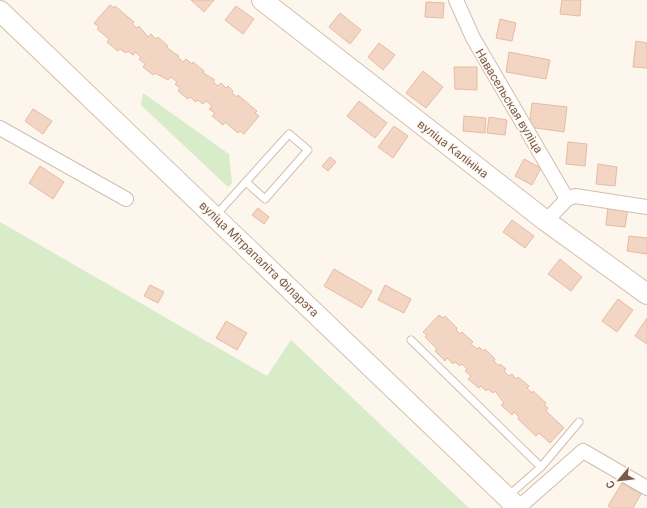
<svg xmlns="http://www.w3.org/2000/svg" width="647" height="508" viewBox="0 0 647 508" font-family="Roboto,sans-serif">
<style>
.green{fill:#d8ecc9}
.building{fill:#f3d5c3;stroke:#e6bba3}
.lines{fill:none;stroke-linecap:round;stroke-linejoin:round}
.lane-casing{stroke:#d1beb0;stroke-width:9}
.street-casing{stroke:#d1beb0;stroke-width:16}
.secondary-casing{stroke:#d6c0b0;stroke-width:22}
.lane{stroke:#fff;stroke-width:7}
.street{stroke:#fff;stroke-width:14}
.secondary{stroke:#fff;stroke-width:20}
.labels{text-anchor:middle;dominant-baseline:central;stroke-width:3.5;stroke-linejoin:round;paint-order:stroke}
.street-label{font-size:12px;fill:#7a5c4d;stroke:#fffaf3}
</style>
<rect width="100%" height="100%" fill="#fdf6ec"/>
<g class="green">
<path d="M143,93L229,154L232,183L228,187L141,105Z"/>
<path d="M0,222L267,376L291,340L469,508H0Z"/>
</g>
<g class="building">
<path d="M191,0H214L204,12Z"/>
<path d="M562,0H581L580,16L560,14Z"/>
<path d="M426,2L444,3L443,18L425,17Z"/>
<path d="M110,5L114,8L115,6L134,22L132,24L137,28L139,26L148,37L151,34L156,39L158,37L168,46L167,48L179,56L178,57L183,62L186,59L192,64L193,62L204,71L203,73L215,80L213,82L218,86L221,83L226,88L228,86L233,91L232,93L237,97L238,95L257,111L255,113L259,116L244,134L240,131L238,133L225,122L223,125L212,116L215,113L209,109L212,106L206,101L203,104L198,100L196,102L190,97L188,99L178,91L180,88L175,84L177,82L171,77L168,80L155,73L153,75L143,67L145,64L139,59L141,57L135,52L133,55L128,51L126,53L120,49L118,51L107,42L109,39L97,29L99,27L94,23Z"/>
<path d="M236,6L254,19L243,34L225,20Z"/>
<path d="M340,13L361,30L350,44L329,27Z"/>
<path d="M500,19L516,23L512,41L496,38Z"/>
<path d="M636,41L647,43V68L633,67Z"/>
<path d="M379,43L395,55L383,70L368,57Z"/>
<path d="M509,52L550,60L546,79L506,72Z"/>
<path d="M454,67H477V90L455,89Z"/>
<path d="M423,71L443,87L426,108L406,93Z"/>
<path d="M359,101L387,123L375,138L347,116Z"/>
<path d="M532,103L567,107L564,132L529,127Z"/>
<path d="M33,109L52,121L43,134L25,121Z"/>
<path d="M464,116L486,118L485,133L463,131Z"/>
<path d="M489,117L507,120L505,135L487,133Z"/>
<path d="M394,126L408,136L393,158L378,147Z"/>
<path d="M568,142L587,144L585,166L566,164Z"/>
<path d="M330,157L336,162L328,171L322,166Z"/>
<path d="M524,159L541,168L532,185L515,176Z"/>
<path d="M598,164L617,167L615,186L596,184Z"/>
<path d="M40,166L64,182L53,199L29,183Z"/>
<path d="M608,206L628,208L625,227L606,225Z"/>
<path d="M258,208L269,217L264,224L252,215Z"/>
<path d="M512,220L534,236L525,248L503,232Z"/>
<path d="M629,236L647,238V254L627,251Z"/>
<path d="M560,259L582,277L571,291L548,274Z"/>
<path d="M334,269L372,291L362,308L324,286Z"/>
<path d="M150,285L164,292L158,303L144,296Z"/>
<path d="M385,285L411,299L404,313L378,300Z"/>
<path d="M618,299L633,310L617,332L602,321Z"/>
<path d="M439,315L443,318L445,316L457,328L456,330L460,334L462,332L473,342L471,344L477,349L479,347L483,351L485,349L495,359L494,361L499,366L500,364L506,369L504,371L509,376L512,374L516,379L518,377L529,386L527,388L532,393L533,391L546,403L544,405L548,408L546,411L564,428L550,443L539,433L536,436L518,419L519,417L514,412L512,415L501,405L504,403L495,391L493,393L488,389L486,391L481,386L479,388L468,379L471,376L465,371L467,369L462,364L460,366L455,362L453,364L447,358L445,361L435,351L437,349L425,337L427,335L423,332Z"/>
<path d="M647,318V344L635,336Z"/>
<path d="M226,321L247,333L237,350L216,338Z"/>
<path d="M622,483L641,494L633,508H612L608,506Z"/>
</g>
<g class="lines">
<defs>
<g id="lane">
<path d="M216,215L289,134L308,150L265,199L246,182"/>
<path d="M411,340L541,467"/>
<path d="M507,497L541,467L579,422"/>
</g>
<g id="street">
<path d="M456,0L473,38L567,199"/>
<path d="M0,128L126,199"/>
<path d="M546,221L567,199L575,196L647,207"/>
<path d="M518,508L583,451L647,488"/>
</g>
<g id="secondary">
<path d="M262,0L546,221L647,294"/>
<path d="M0,11L518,508"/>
</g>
</defs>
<use href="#lane" class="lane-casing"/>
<use href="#street" class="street-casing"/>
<use href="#secondary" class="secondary-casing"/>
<use href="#lane" class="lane"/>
<use href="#street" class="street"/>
<use href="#secondary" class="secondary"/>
</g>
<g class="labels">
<g class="street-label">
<text transform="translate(509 101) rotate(59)">Навасельская вуліца</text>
<text transform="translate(453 149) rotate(38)">вуліца Калініна</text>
<text transform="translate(259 259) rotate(44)">вуліца Мітрапаліта Філарэта</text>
</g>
</g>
<g transform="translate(619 480) rotate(242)" stroke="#fffaf3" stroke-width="3" paint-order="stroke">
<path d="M0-3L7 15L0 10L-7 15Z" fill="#7a5c4d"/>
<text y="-6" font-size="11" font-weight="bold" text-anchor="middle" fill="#7a5c4d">С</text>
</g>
</svg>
